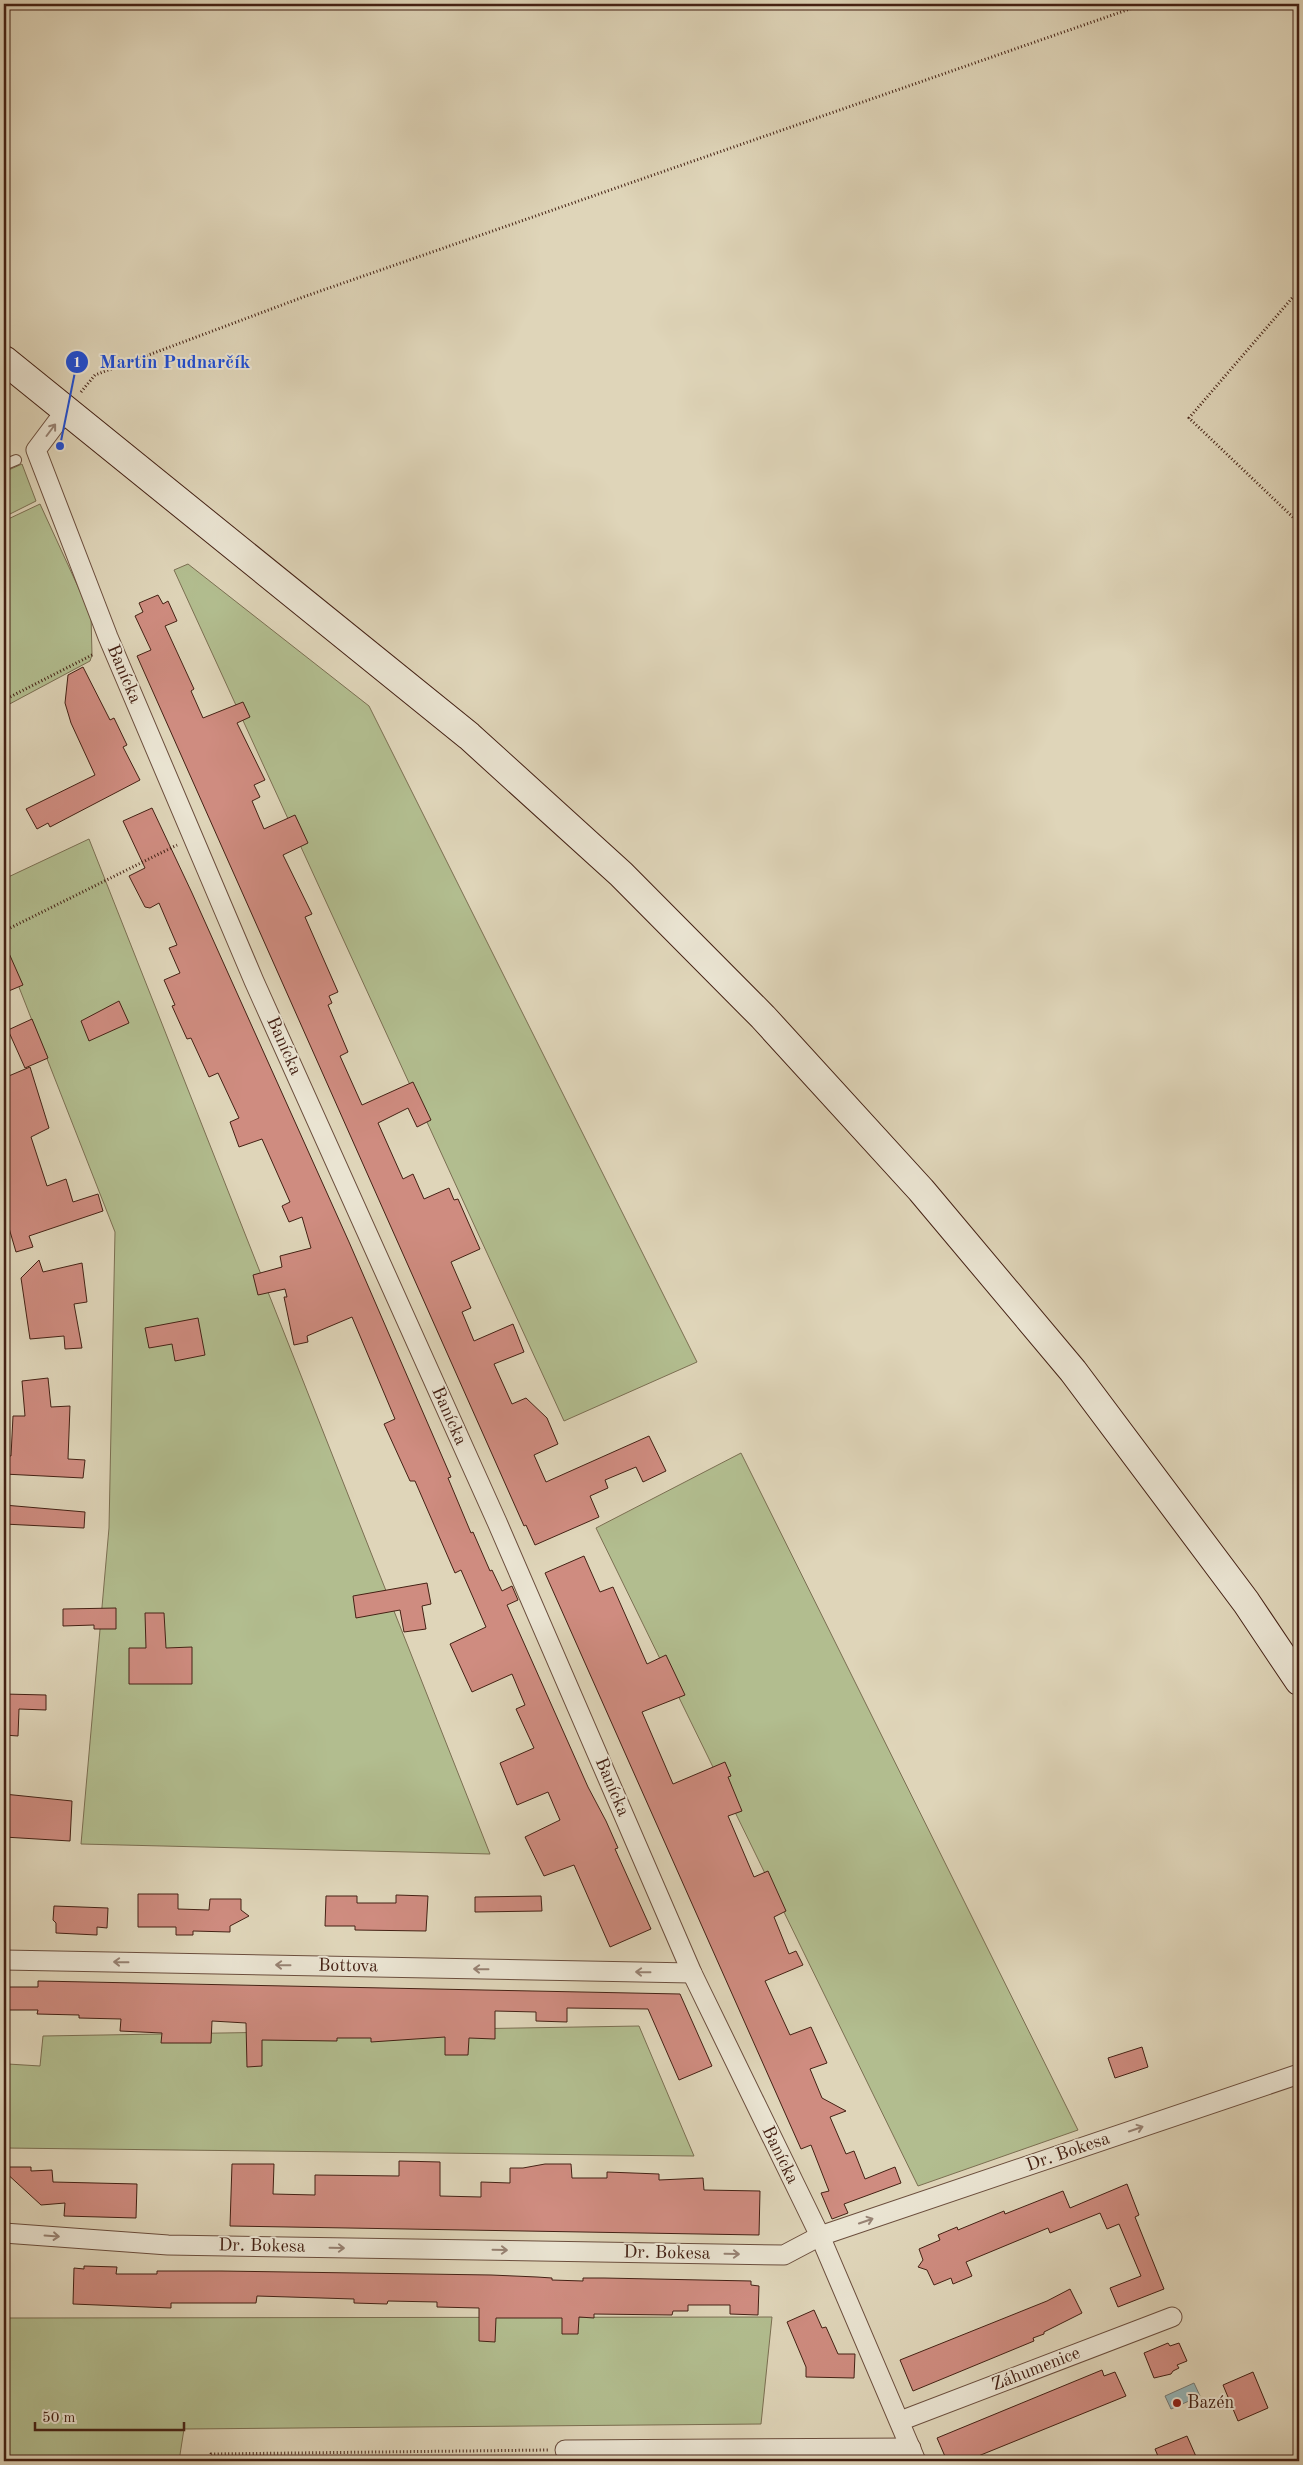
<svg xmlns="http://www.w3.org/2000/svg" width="1303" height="2465" viewBox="0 0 1303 2465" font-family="'Old Standard TT',serif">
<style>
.green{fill:#b2bd8f;stroke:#7b6f52}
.water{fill:#96b6b8;stroke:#757a76}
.building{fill:#cf8c80;stroke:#442114}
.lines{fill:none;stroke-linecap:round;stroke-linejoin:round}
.lane-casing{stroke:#6b4e3d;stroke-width:12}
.street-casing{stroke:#6b4e3d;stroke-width:21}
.secondary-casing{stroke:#442114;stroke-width:30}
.path{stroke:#442114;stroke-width:3;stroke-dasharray:1 2.5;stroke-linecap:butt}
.lane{stroke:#eae4d2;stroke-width:10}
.street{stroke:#eae4d2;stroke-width:19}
.secondary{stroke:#eae4d2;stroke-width:28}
.oneway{stroke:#978273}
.poi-dot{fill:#8f2418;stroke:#eae4d2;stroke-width:2}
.labels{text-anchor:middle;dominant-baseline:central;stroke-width:4;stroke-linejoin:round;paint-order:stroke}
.street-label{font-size:18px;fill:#442114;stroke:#eae4d2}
.poi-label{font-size:18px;fill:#442114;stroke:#eae4d2;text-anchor:start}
.leader{fill:none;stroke:#1d4ed8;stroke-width:2}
.callout-dot{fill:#1d4ed8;stroke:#eae4d2;stroke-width:2}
.mark-label{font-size:15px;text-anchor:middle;font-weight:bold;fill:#fff}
.callout-label{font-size:19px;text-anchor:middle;font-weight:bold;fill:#1d4ed8;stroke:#eae4d2;stroke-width:4;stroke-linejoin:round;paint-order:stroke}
</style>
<rect width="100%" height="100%" fill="#dfd5b9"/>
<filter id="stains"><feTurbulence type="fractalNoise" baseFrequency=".004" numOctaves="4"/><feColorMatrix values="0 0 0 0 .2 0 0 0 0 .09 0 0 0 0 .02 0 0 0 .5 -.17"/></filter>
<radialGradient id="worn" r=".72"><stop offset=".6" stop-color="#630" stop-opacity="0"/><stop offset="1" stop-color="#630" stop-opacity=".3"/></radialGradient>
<g class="green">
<path d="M22,464L36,501L4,517V472Z"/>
<path d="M40,504L91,615L92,655L90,661L4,707V521Z"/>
<path d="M188,564L369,706L697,1362L564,1421L174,570Z"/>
<path d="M89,839L490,1854L81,1844L109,1528L115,1232L4,949V879Z"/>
<path d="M741,1453L1078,2130L918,2186L596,1528Z"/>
<path d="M639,2026L694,2156L5,2148L8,2064L40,2066L43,2036Z"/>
<path d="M772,2317L761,2424L184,2429L179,2461H4V2355L8,2318Z"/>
</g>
<path class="water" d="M1194,2383L1200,2396L1171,2409L1165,2396Z"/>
<g class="building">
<path d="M158,595L163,604L168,601L177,621L165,626L194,689L191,691L203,718L243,702L250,717L237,723L265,780L254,785L260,797L252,801L264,829L295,815L308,843L283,855L312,914L305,917L338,992L329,996L332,1003L328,1005L348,1052L340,1056L362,1105L413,1082L431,1120L417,1127L408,1108L378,1123L403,1179L413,1174L424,1199L449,1188L454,1200L458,1199L480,1249L451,1262L471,1308L462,1312L474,1341L513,1324L524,1352L494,1364L512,1404L526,1398L547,1418L558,1444L534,1455L546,1482L649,1436L666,1471L643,1482L636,1467L605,1480L608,1488L590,1496L599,1517L535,1545L526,1525L524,1526L137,656L151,650L135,616L143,612L139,603Z"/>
<path d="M83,667L110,720L114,718L127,745L123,747L140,780L50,827L48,823L37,829L26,809L95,775L71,723L65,703L68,675Z"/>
<path d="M152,808L192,893L349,1242L451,1477L448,1478L471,1533L473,1532L490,1571L492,1570L502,1591L512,1586L518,1600L507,1605L588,1787L606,1821L618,1848L615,1849L651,1929L610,1947L574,1865L544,1876L525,1837L560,1820L548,1792L517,1805L500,1763L534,1748L516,1709L525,1705L512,1674L472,1692L450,1644L486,1627L461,1570L455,1573L415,1481H410L384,1424L395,1419L352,1317L307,1336L308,1342L294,1345L284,1297H287L285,1289L258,1295L253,1275L282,1267L280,1256L311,1248L302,1217L289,1222L282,1206L290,1202L262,1139L239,1147L230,1122L239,1118L218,1073L209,1077L191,1038L187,1039L172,1006L175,1005L164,980L180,973L169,948L177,945L159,903L150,908L145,907L129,876L145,868L123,821Z"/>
<path d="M4,942L23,985L4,993Z"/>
<path d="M119,1001L129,1023L89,1041L81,1021Z"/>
<path d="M32,1019L48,1058L25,1068L8,1030Z"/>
<path d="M30,1067L49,1128L31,1137L47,1186L66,1179L73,1202L98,1194L103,1211L29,1236L33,1247L16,1252L4,1211V1078Z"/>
<path d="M39,1260L43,1272L82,1263L87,1302L74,1304L82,1348L65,1349L64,1336L30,1339L21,1278Z"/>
<path d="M198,1318L205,1355L175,1361L172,1344L149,1348L145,1328Z"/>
<path d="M48,1378L51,1407L70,1406L68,1459L85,1460L83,1478L4,1474V1455L11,1456L13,1416H25L22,1381Z"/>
<path d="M4,1505L85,1512L84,1528L4,1524Z"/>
<path d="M584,1556L600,1592L613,1587L647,1664L666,1655L685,1695L642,1712L673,1784L725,1762L731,1776L728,1777L742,1811L728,1816L754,1877L768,1871L786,1911L774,1917L789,1954L796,1951L803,1965L765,1981L790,2035L811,2027L827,2063L810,2069L822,2098L846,2111L830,2117L846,2154L854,2151L865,2179L895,2167L901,2183L844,2204L848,2213L832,2219L821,2193L829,2191L811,2145L801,2149L545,1573Z"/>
<path d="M427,1583L431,1604L422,1606L426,1629L404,1632L400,1610L356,1618L353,1596Z"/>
<path d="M116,1608V1629H94V1625L63,1626V1609Z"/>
<path d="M145,1613H164L166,1648L192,1647V1684H129V1648H146Z"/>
<path d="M4,1694L46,1695V1710L19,1709L18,1736L4,1735Z"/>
<path d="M4,1794L72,1801L70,1841L4,1837Z"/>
<path d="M138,1894H178V1909L209,1910L210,1899H241V1910L249,1916L230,1926V1932L193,1931V1935H176V1927H138Z"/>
<path d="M396,1895L428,1896L426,1931L355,1930V1926H325L326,1896H357V1903H396Z"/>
<path d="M541,1896L542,1911L475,1912V1897Z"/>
<path d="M54,1906L108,1908L107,1928L97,1927V1935L56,1933V1923L53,1920Z"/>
<path d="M38,1981L680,1994L712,2066L679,2080L648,2009L567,2008V2022L536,2021V2012L495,2011V2039L469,2038L468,2055H445V2037L371,2042V2038H337V2041L262,2040V2066L247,2067L246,2023L212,2021L211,2043H161L162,2033L120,2031L121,2019L79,2018V2015L37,2014L38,2010H4V1987H38Z"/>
<path d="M1142,2047L1148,2067L1115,2078L1108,2058Z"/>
<path d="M399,2161L440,2162V2196L481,2197V2182L510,2183V2168H523L545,2164H571L572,2178H607V2172L659,2174V2180L703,2178L704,2190L760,2191L759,2235L230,2226L232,2164H274L273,2194L315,2195V2175L399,2176Z"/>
<path d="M4,2167H31V2171L52,2170L53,2182L137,2184L136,2218L64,2216L65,2203L41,2205L4,2171Z"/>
<path d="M1127,2184L1139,2215L1135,2217L1164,2289L1118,2307L1110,2288L1141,2276L1119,2224L1107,2229L1100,2213L1050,2233L1048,2228L966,2262L972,2276L953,2284L951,2278L934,2285L927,2270L918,2267L923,2260L919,2249L940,2240L938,2235L957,2227L958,2230L1004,2211L1005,2214L1063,2191L1070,2208Z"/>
<path d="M84,2266L117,2267L116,2274H157V2271H221L491,2275L537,2277L552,2278V2280L583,2281V2278H604L751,2281V2285L759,2286L758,2315L730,2314V2305H688V2311H673L672,2315L594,2314V2318L579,2317L578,2334H562V2318H496L495,2342L479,2341V2308L437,2307V2302L388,2301L387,2304L354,2303V2299L257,2296L256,2303H171V2308L73,2304L74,2268L84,2269Z"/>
<path d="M1070,2289L1082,2313L1044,2332V2334L1033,2338L1034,2341L913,2391L900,2360L1047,2301Z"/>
<path d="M814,2310L822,2328L826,2327L838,2354H855L854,2378L806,2377V2367L787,2322Z"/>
<path d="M1168,2343L1170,2346L1179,2343L1187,2361L1177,2365L1179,2368L1173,2371L1171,2374L1154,2378L1144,2353Z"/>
<path d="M1102,2370L1104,2376L1115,2372L1126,2396L966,2461H947L937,2438Z"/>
<path d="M1253,2372L1268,2408L1238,2421L1223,2385Z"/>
<path d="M1187,2436L1198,2461H1160L1155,2449Z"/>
</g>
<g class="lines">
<defs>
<path id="lane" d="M4,465L16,460"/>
<g id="street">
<path d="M66,410L36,450L108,637L254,981L497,1522L692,1973L820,2236L916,2461"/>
<path d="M4,1960L692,1973"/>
<path d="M4,2233L168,2245L784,2255L820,2236L1299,2074"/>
<path d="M900,2421L1172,2317"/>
<path d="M565,2450L911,2448"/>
</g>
<path id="secondary" d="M4,360L469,736L621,874L763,1017L921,1190L1073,1371L1246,1602L1299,1681"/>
</defs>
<use href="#lane" class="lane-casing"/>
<use href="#street" class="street-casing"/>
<use href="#secondary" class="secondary-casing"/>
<g class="path">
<path d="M1299,290L1189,418L1299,523"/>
<path d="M81,392L95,375L306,296L1144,4"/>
<path d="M4,700L94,654"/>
<path d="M4,931L177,845"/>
<path d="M209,2461L211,2454L548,2450"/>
</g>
<use href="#lane" class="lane"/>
<use href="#street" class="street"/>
<use href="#secondary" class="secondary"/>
</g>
<defs><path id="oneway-shaft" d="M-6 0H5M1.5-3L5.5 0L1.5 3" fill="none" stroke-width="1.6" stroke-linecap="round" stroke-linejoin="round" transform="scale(1.25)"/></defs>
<g class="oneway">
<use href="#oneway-shaft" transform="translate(51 430) rotate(-53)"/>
<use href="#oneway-shaft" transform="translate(121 1962) rotate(-179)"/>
<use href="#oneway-shaft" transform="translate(283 1965) rotate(-179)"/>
<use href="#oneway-shaft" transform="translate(481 1969) rotate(-179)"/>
<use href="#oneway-shaft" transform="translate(643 1972) rotate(-179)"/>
<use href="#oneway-shaft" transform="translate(1136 2129) rotate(-19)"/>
<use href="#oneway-shaft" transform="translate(866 2221) rotate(-19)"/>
<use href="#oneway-shaft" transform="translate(52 2236) rotate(4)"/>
<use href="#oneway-shaft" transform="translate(337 2248) rotate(1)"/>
<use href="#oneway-shaft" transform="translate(500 2250) rotate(1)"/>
<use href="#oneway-shaft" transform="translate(732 2254) rotate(1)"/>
</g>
<circle class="poi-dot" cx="1177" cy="2403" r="5"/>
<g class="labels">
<g class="street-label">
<text transform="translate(124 674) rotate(67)">Banícka</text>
<text transform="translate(284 1046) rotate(66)">Banícka</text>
<text transform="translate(449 1416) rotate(66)">Banícka</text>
<text transform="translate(612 1787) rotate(67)">Banícka</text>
<text transform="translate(348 1966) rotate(1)">Bottova</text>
<text transform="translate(1068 2152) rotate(-19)">Dr. Bokesa</text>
<text transform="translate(780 2155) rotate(64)">Banícka</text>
<text transform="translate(262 2246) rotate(1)">Dr. Bokesa</text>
<text transform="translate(667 2253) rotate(1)">Dr. Bokesa</text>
<text transform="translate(1036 2369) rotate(-21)">Záhumenice</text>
</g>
<g class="poi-label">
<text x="1187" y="2403">Bazén</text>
</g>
</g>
<path class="leader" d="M60 446L77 362"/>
<g class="callout-dot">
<circle cx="60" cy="446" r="5"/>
<circle cx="77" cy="362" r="12"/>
</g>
<g class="mark-label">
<text x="77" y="367">1</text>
</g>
<g class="callout-label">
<text x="175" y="368">Martin Pudnarčík</text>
</g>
<rect width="1303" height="2465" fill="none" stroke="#dfd5b9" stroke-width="20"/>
<rect x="5" y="5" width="1293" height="2455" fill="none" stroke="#442114" stroke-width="2.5"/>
<rect x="10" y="10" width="1283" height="2445" fill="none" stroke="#442114"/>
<path d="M35 2422v8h149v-8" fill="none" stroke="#442114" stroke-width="2.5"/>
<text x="42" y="2422" font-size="15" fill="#442114" stroke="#eae4d2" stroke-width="4" paint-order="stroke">50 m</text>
<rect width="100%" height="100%" filter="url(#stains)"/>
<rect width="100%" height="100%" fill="url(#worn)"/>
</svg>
